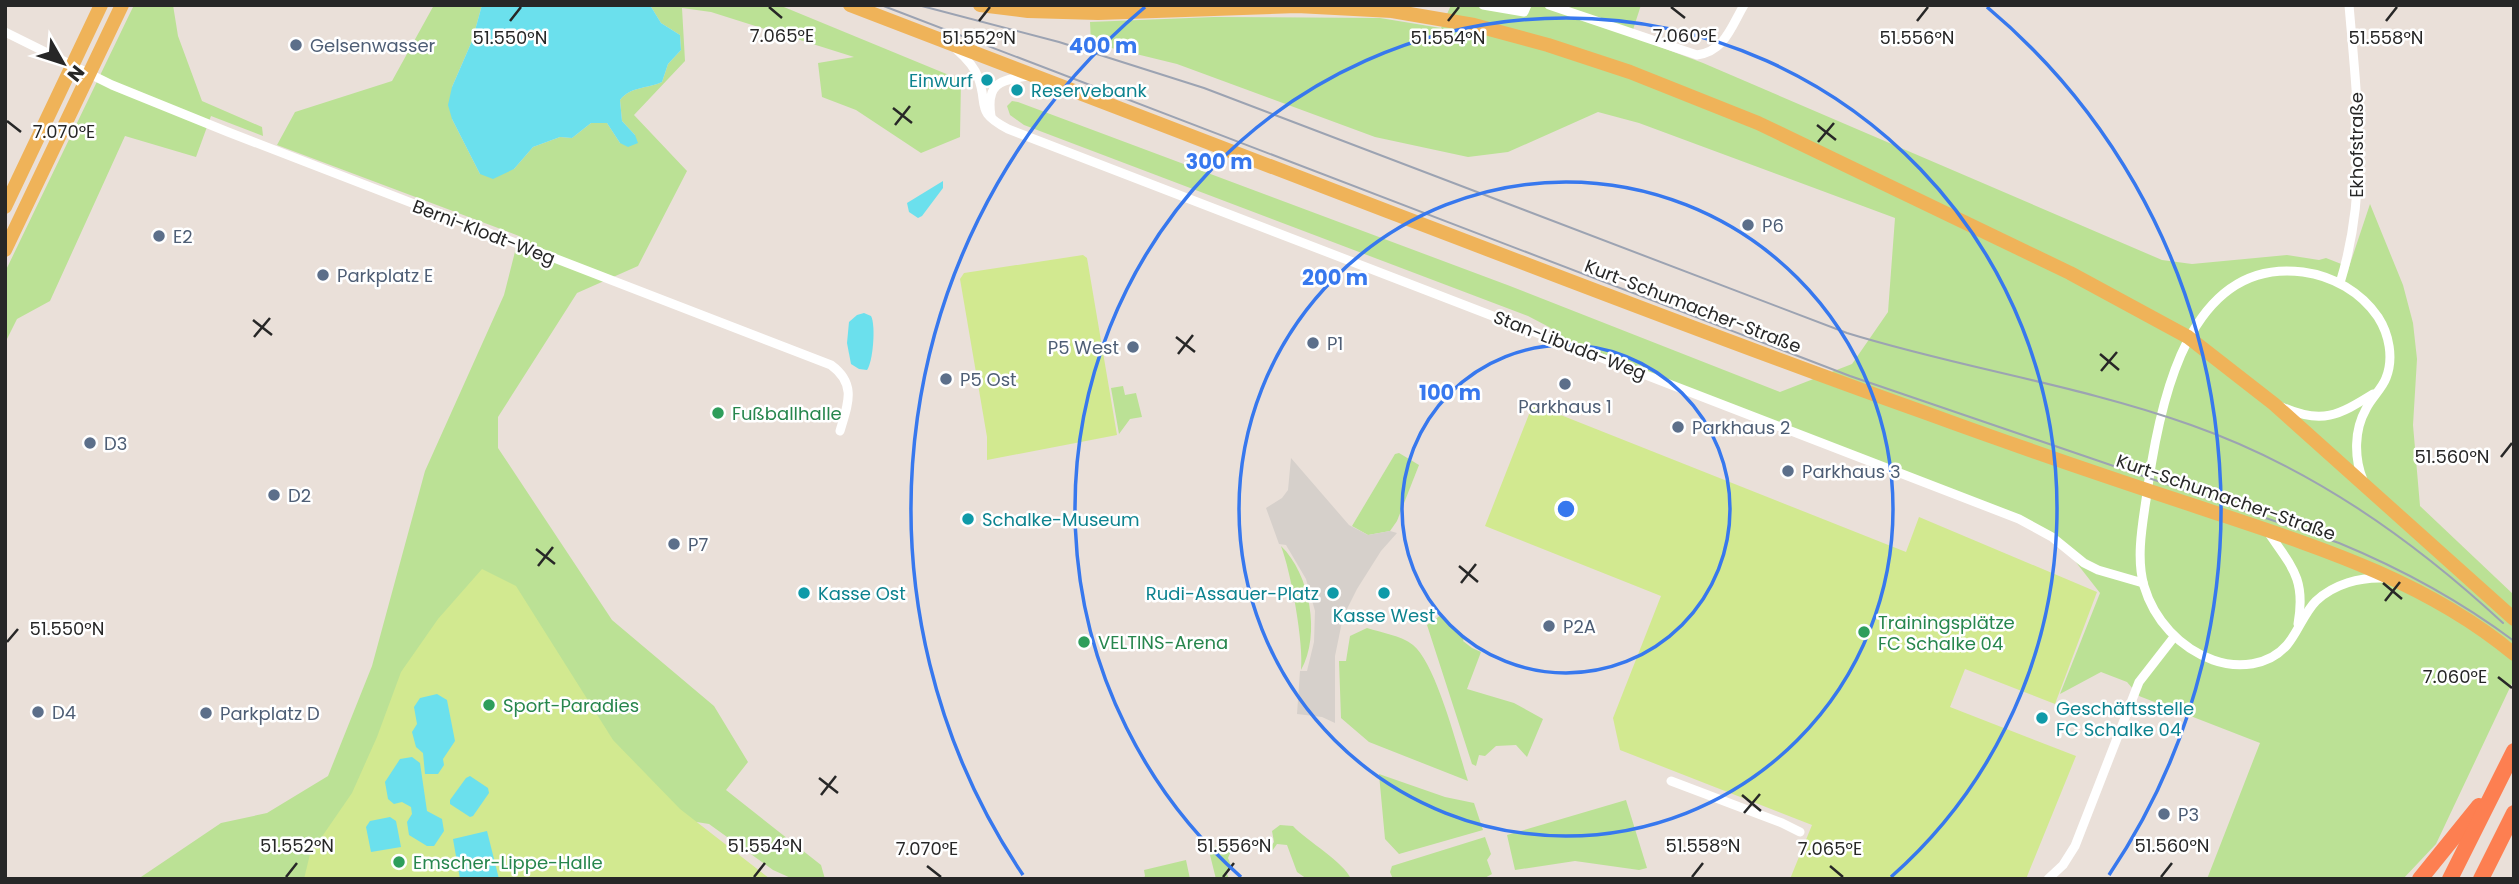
<svg xmlns="http://www.w3.org/2000/svg" width="2519" height="884" viewBox="0 0 2519 884" font-family="Poppins,sans-serif">
<style>
.green{fill:#bbe195}
.pitch{fill:#d2e990}
.plaza{fill:#d6d0cb}
.water{fill:#6be0ed}
.lines{fill:none;stroke-linecap:round;stroke-linejoin:round}
.street{stroke:#fff;stroke-width:9}
.primary{stroke:#efb359;stroke-width:14}
.highway{stroke:#fd7f51;stroke-width:16}
.tram{stroke:#9ca3b2;stroke-width:2}
.ticks{fill:none;stroke:#272727;stroke-width:2.5}
.ring{fill:none;stroke:#3778ee;stroke-width:3.5}
.service-dot{fill:#5c6f8a;stroke:#fff;stroke-width:2.5}
.culture-dot{fill:#0f9aa8;stroke:#fff;stroke-width:2.5}
.leisure-dot{fill:#2e9e5b;stroke:#fff;stroke-width:2.5}
.labels{text-anchor:middle;dominant-baseline:central;stroke-width:5;stroke-linejoin:round;paint-order:stroke}
.service-label{font-size:18px;fill:#4e5e75;stroke:#fff;text-anchor:start}
.culture-label{font-size:18px;fill:#0d838f;stroke:#fff;text-anchor:start}
.street-label{font-size:18px;fill:#272727;stroke:#fff}
.leisure-label{font-size:18px;fill:#27864d;stroke:#fff;text-anchor:start}
.ticks-label{font-size:18px;text-anchor:middle;fill:#272727;stroke:#fff;stroke-width:5;stroke-linejoin:round;paint-order:stroke}
.centre{fill:#3778ee;stroke:#fff;stroke-width:3.5}
.ring-label{font-size:21px;text-anchor:middle;font-weight:bold;fill:#3778ee;stroke:#fff;stroke-width:5;stroke-linejoin:round;paint-order:stroke}
</style>
<rect width="100%" height="100%" fill="#eae0d9"/>
<g class="green">
<path d="M134,5H173L178,36L202,101L262,127L263,136L211,116L196,157L125,136L50,301L17,319L5,343V272Z"/>
<path d="M434,5H482L472,41L452,87V119L480,174L514,169L533,147L560,137L572,138L591,123H607L620,143L635,135L622,121L620,100C631,86 647,89 662,82L668,64L681,50L680,35L661,23L650,5H779L961,80L960,137L921,153L856,110L822,97L818,63L854,57L711,12L682,8L685,61L634,115L687,171L638,266L577,293L498,417V448L612,620L714,706L748,762L726,790L821,865L825,879H793L773,870L709,824L653,815L354,795L304,879H138L221,823L267,813L328,776L372,666L425,471L504,295L519,236L277,145L295,112L392,81Z"/>
<path d="M1451,5H1641L1631,36L1703,63L2162,260L2192,264L2287,255L2319,260L2326,258L2349,267L2370,204L2403,285L2413,323L2417,359L2413,425L2420,506L2514,595V679L2436,844L2403,879H2207L2260,743L2139,696L2127,682L2101,672L2060,694L2100,593L2068,552L2038,527L1571,344L1549,327L1528,316L1024,125L1010,115L1007,106L1012,101L1018,102L1510,286L1780,392L1852,364L1888,312L1895,218L1639,123L1598,112L1508,152L1468,157L1375,137L1177,64L1091,43L1090,22L1214,17L1380,18L1441,28Z"/>
<path d="M1123,386L1125,395L1136,393L1142,417L1130,419L1119,434L1111,388Z"/>
<path d="M1399,453L1419,465L1397,521L1390,531L1368,535L1352,526L1395,454Z"/>
<path d="M1281,546C1310,574 1321,635 1301,670C1304,644 1291,572 1281,546Z"/>
<path d="M1441,615L1453,628L1465,636L1463,641L1472,648L1481,652L1467,689L1514,703L1543,719L1527,757L1516,745L1496,746L1485,756L1479,755L1476,766L1472,764L1427,625Z"/>
<path d="M1367,628C1382,633 1400,635 1413,645C1436,663 1458,750 1468,781L1369,742L1341,718L1339,661H1346L1350,636Z"/>
<path d="M1379,774L1445,797L1474,803L1483,830L1399,854L1385,839Z"/>
<path d="M1626,800L1647,868L1639,870L1575,861L1515,870L1507,835Z"/>
<path d="M1280,825L1293,826C1307,841 1344,862 1351,879H1307L1297,872L1287,845L1277,844L1270,854L1267,852L1274,842L1272,831Z"/>
<path d="M1485,837L1491,854L1487,860L1492,874L1483,879H1393L1390,872L1392,866Z"/>
<path d="M1225,841H1235L1228,858L1232,868L1226,871L1229,879H1216L1209,851Z"/>
<path d="M1186,860L1190,879H1143L1145,876L1144,870Z"/>
</g>
<g class="pitch">
<path d="M1083,255L1087,258L1117,435L987,460V437L960,279L964,273Z"/>
<path d="M1533,404L1906,552L1919,517L2097,592L2055,704L1965,669L1950,707L2076,756L2026,879H1790L1812,825L1620,750L1613,718L1661,596L1485,526Z"/>
<path d="M482,569L516,586L613,740L680,809L770,879H304L310,854L352,793L377,737L401,672L438,619Z"/>
</g>
<path class="plaza" d="M1291,458L1349,525L1368,535L1390,531L1397,533L1381,551L1357,589L1343,617L1335,656V723L1322,717L1297,714L1300,671H1307L1314,642L1315,611L1306,579L1286,545L1279,544L1266,508L1282,498L1288,490Z"/>
<g class="water">
<path d="M482,5H650L661,23L680,35L681,50L668,64L662,82C647,89 631,86 620,100L622,121L635,135L638,143L628,147L620,143L607,123H591L572,138L560,137L533,147L514,169L493,179L480,174L452,119L448,105L452,87L472,41Z"/>
<path d="M943,181V188L922,216L918,218L909,212L907,203Z"/>
<path d="M864,313L871,316C876,325 873,362 867,370L859,369L851,364L847,343L849,322L857,315Z"/>
<path d="M437,694L447,700L455,741L443,759L444,765L438,774H425L423,753L416,747L412,732L417,724L414,707L420,698Z"/>
<path d="M412,757L420,763L427,811L442,819L444,831L434,846H427L409,835L407,822L412,814L411,807L402,802L394,804L388,799L385,782L400,759Z"/>
<path d="M470,776L488,788L489,793L473,816L470,817L450,804V800L466,778Z"/>
<path d="M390,817L396,821L401,847L371,852L366,827L370,821Z"/>
<path d="M487,831L499,879H460L453,839Z"/>
</g>
<g class="lines">
<g class="street">
<path d="M1483,5L1524,12L1527,5"/>
<path d="M1549,5L1697,55C1725,51 1731,27 1744,5"/>
<path d="M5,32L112,85L228,132L831,365C857,384 848,404 840,431"/>
<path d="M957,50C966,58 974,66 978,77C989,106 974,111 1008,129L2019,519L2052,537L2084,563L2098,570L2143,583"/>
<path d="M991,116C986,84 999,80 1028,76"/>
<path d="M2340,283C2369,190 2357,100 2349,5"/>
<path d="M2282,407C2322,425 2339,415 2373,394"/>
<path d="M2363,480C2354,458 2354,430 2366,409C2371,398 2382,389 2386,378C2394,358 2389,334 2378,317C2361,292 2333,276 2303,272C2189,257 2160,401 2148,486C2144,517 2135,555 2144,586C2154,620 2180,648 2213,660C2238,669 2269,666 2287,645C2298,632 2304,613 2316,601C2334,584 2360,577 2384,578"/>
<path d="M2268,532C2292,567 2306,579 2298,624"/>
<path d="M1671,781L1782,823L1800,832"/>
<path d="M2048,879L2063,865L2075,846L2139,682L2174,637"/>
</g>
<g class="primary">
<path d="M850,5C1029,74 1208,142 1387,211C1566,279 1745,349 1926,413C2016,446 2107,477 2198,507C2308,544 2423,578 2514,654"/>
<path d="M980,5L1028,11L1098,13L1297,6L1392,11L1474,25L1548,45L1630,72L1758,123L2070,273L2188,337L2274,404L2514,619"/>
<path d="M5,207L101,5"/>
<path d="M5,250L122,5"/>
</g>
<g class="highway">
<path d="M2420,879L2479,806"/>
<path d="M2450,879L2514,751"/>
<path d="M2481,879L2514,813"/>
</g>
<g class="tram">
<path d="M881,5L1850,376L2339,543C2402,569 2459,600 2514,641"/>
<path d="M918,5L1059,42L1204,88L1847,333C1960,368 2079,385 2191,425C2310,467 2411,538 2503,623"/>
</g>
</g>
<path class="ticks" d="M769,7L782,18M1671,7L1685,18M510,21L521,7M979,21L990,7M1448,21L1459,7M1917,21L1928,7M2386,21L2397,7M893,108L912,123M7,121L21,132M895,125L910,106M1817,125L1836,140M1818,142L1834,123M253,320L272,335M254,337L270,318M1176,337L1195,352M1178,354L1193,335M2100,354L2119,370M2101,371L2117,352M2501,457L2512,443M536,549L555,564M538,566L553,547M1459,566L1478,582M1461,583L1476,564M2383,583L2402,599M2385,601L2400,582M7,642L18,629M2498,677L2512,688M819,778L838,793M821,795L836,776M1742,795L1761,811M1744,813L1760,794M927,866L941,877M1830,866L1843,877M286,877L297,863M754,877L765,863M1223,877L1234,863M1692,877L1703,863M2161,877L2172,863"/>
<g class="ring">
<circle cx="1566" cy="509" r="164"/>
<circle cx="1566" cy="509" r="327"/>
<path d="M1241 877A491 491 0 1 1 1891 877"/>
<path d="M1023 875A655 655 0 0 1 1145 7M1987 7A655 655 0 0 1 2109 875"/>
</g>
<g class="service-dot">
<circle cx="296" cy="45" r="7"/>
<circle cx="1748" cy="225" r="7"/>
<circle cx="159" cy="236" r="7"/>
<circle cx="323" cy="275" r="7"/>
<circle cx="1313" cy="343" r="7"/>
<circle cx="1133" cy="347" r="7"/>
<circle cx="946" cy="379" r="7"/>
<circle cx="1565" cy="384" r="7"/>
<circle cx="1678" cy="427" r="7"/>
<circle cx="90" cy="443" r="7"/>
<circle cx="1788" cy="471" r="7"/>
<circle cx="274" cy="495" r="7"/>
<circle cx="674" cy="544" r="7"/>
<circle cx="1549" cy="626" r="7"/>
<circle cx="38" cy="712" r="7"/>
<circle cx="206" cy="713" r="7"/>
<circle cx="2164" cy="814" r="7"/>
</g>
<g class="culture-dot">
<circle cx="987" cy="80" r="7"/>
<circle cx="1017" cy="90" r="7"/>
<circle cx="968" cy="519" r="7"/>
<circle cx="804" cy="593" r="7"/>
<circle cx="1333" cy="593" r="7"/>
<circle cx="1384" cy="593" r="7"/>
<circle cx="2042" cy="718" r="7"/>
</g>
<g class="leisure-dot">
<circle cx="718" cy="413" r="7"/>
<circle cx="1864" cy="632" r="7"/>
<circle cx="1084" cy="642" r="7"/>
<circle cx="489" cy="705" r="7"/>
<circle cx="399" cy="862" r="7"/>
</g>
<g class="labels">
<g class="service-label">
<text x="310" y="45">Gelsenwasser</text>
<text x="1762" y="225">P6</text>
<text x="173" y="236">E2</text>
<text x="337" y="275">Parkplatz E</text>
<text x="1327" y="343">P1</text>
<text x="1119" y="347" text-anchor="end">P5 West</text>
<text x="960" y="379">P5 Ost</text>
<text x="1565" y="406" text-anchor="middle">Parkhaus 1</text>
<text x="1692" y="427">Parkhaus 2</text>
<text x="104" y="443">D3</text>
<text x="1802" y="471">Parkhaus 3</text>
<text x="288" y="495">D2</text>
<text x="688" y="544">P7</text>
<text x="1563" y="626">P2A</text>
<text x="52" y="712">D4</text>
<text x="220" y="713">Parkplatz D</text>
<text x="2178" y="814">P3</text>
</g>
<g class="culture-label">
<text x="973" y="80" text-anchor="end">Einwurf</text>
<text x="1031" y="90">Reservebank</text>
<text x="982" y="519">Schalke-Museum</text>
<text x="818" y="593">Kasse Ost</text>
<text x="1319" y="593" text-anchor="end">Rudi-Assauer-Platz</text>
<text x="1384" y="615" text-anchor="middle">Kasse West</text>
<text x="2056" y="708">Geschäftsstelle<tspan x="2056" dy="21">FC Schalke 04</tspan></text>
</g>
<g class="street-label">
<text transform="translate(2356 145) rotate(-90)">Ekhofstraße</text>
<text transform="translate(484 232) rotate(21)">Berni-Klodt-Weg</text>
<text transform="translate(1693 306) rotate(21)">Kurt-Schumacher-Straße</text>
<text transform="translate(1570 345) rotate(21)">Stan-Libuda-Weg</text>
<text transform="translate(2226 497) rotate(19)">Kurt-Schumacher-Straße</text>
</g>
<g class="leisure-label">
<text x="732" y="413">Fußballhalle</text>
<text x="1878" y="622">Trainingsplätze<tspan x="1878" dy="21">FC Schalke 04</tspan></text>
<text x="1098" y="642">VELTINS-Arena</text>
<text x="503" y="705">Sport-Paradies</text>
<text x="413" y="862">Emscher-Lippe-Halle</text>
</g>
</g>
<g class="ticks-label">
<text x="782" y="42">7.065°E</text>
<text x="1685" y="42">7.060°E</text>
<text x="1917" y="44">51.556°N</text>
<text x="510" y="44">51.550°N</text>
<text x="979" y="44">51.552°N</text>
<text x="1448" y="44">51.554°N</text>
<text x="2386" y="44">51.558°N</text>
<text x="64" y="138">7.070°E</text>
<text x="2452" y="463">51.560°N</text>
<text x="67" y="635">51.550°N</text>
<text x="2455" y="683">7.060°E</text>
<text x="297" y="852">51.552°N</text>
<text x="765" y="852">51.554°N</text>
<text x="1234" y="852">51.556°N</text>
<text x="1703" y="852">51.558°N</text>
<text x="2172" y="852">51.560°N</text>
<text x="927" y="855">7.070°E</text>
<text x="1830" y="855">7.065°E</text>
</g>
<circle cx="1566" cy="509" r="10" class="centre"/>
<g class="ring-label">
<text x="1103" y="53">400 m</text>
<text x="1219" y="169">300 m</text>
<text x="1335" y="285">200 m</text>
<text x="1450" y="400">100 m</text>
</g>
<rect width="2519" height="884" fill="none" stroke="#272727" stroke-width="14"/>
<g transform="translate(63 63) rotate(129)" stroke="#ffffff" stroke-width="5" paint-order="stroke">
<path d="M0-5L12 26L0 18L-12 26Z" fill="#272727"/>
<text y="-10" font-size="19" font-weight="bold" text-anchor="middle" fill="#272727">N</text>
</g>
</svg>
